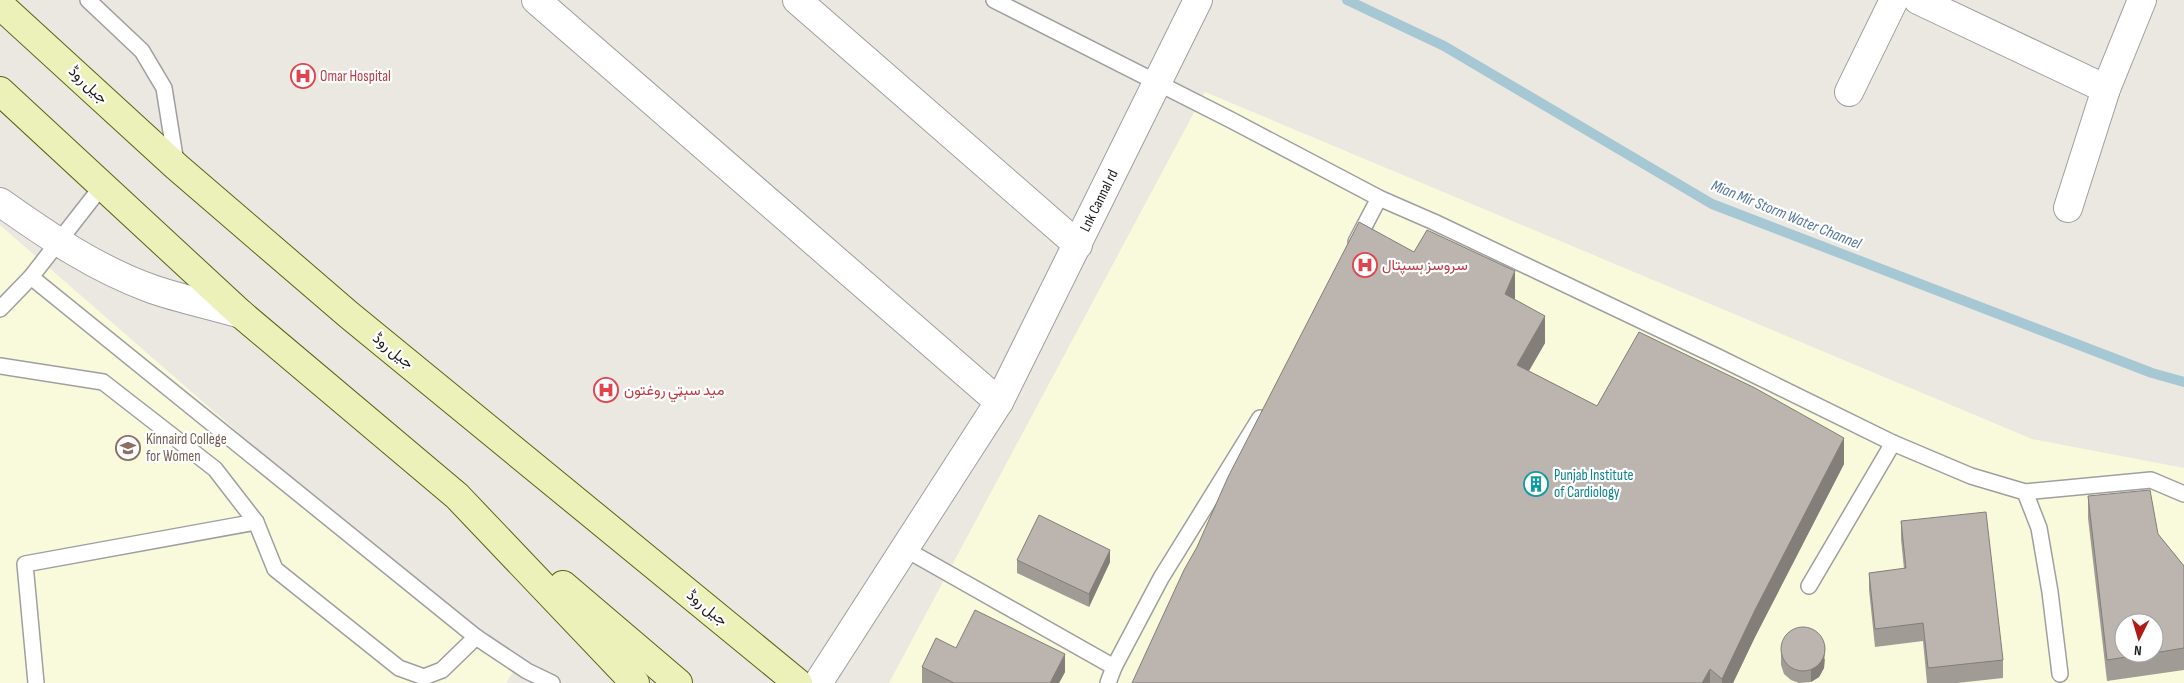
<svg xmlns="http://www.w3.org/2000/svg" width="2184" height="683" viewBox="0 0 2184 683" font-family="'Sofia Sans Condensed',Vazirmatn,sans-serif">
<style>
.education{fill:#f9fadb;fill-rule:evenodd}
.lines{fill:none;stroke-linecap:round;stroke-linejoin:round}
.stream{stroke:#a6c8d4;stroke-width:10}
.service-casing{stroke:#9f9f9f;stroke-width:18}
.minor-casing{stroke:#9f9f9f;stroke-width:30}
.tertiary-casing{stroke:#9f9f9f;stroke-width:30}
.secondary-casing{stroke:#576311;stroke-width:30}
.service{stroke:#fff;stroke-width:15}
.minor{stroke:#fff;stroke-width:28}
.tertiary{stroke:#fff;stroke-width:28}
.secondary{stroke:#ecf1ba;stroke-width:28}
.wall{fill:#a19b96}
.shaded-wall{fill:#837e7a}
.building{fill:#bbb4af;stroke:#837e7a}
.labels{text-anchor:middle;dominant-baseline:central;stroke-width:4.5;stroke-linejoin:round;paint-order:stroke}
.health-label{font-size:15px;fill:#be3a42;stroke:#fff;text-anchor:start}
.street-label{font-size:15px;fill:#1b1b1b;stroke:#fff}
.education-label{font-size:15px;fill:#785e54;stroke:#fff;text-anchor:start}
.culture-label{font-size:15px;fill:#0d838f;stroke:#fff;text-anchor:start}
.water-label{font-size:16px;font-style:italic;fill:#53769e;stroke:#fff}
</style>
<rect width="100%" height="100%" fill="#ebe8e1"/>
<g class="education">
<path d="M1205,92L2032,439L2184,468V683H889ZM2124,623H2154V653H2124Z"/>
<path d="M0,225L513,672L506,683H0Z"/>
</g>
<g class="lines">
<path class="stream" d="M1347,0L1444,46L1712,204L2152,373L2184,382"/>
<defs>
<g id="service">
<path d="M88,0L142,51L164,88L176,163"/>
<path d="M994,0L1231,120L1379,198L1434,222L1718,357L1893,443L1971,476L2025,492L2151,480L2184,494"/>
<path d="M1356,242L1379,198"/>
<path d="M31,277L476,637L527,671L552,683"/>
<path d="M0,309L31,277L102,186"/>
<path d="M0,366L103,382L215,469L256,522L275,569L399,668L424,677L442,670L476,637"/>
<path d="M2025,492L2039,528L2050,592L2060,674"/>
<path d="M905,549L1114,667"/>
<path d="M1809,586L1893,443"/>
<path d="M36,683L25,564L256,522"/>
<path d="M1108,683L1114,667L1161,578L1260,418"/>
</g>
<g id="minor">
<path d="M536,0L999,402"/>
<path d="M797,0L1078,245"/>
<path d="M1918,0L2106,89"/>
<path d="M1849,92L1894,0"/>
<path d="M0,202C48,236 96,269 152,289C181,299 211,305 241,314"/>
<path d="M2068,208L2106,89L2142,0"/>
</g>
<g id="tertiary">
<path id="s1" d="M818,683L999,402L1198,0"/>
</g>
<g id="secondary">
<path d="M0,5L177,167L349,315L798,683"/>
<path d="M0,91L241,314L457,496L635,683"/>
<path d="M563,585L678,683"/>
</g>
</defs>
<use href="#service" class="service-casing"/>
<use href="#minor" class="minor-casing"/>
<use href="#tertiary" class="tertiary-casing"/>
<use href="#secondary" class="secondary-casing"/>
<use href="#service" class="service"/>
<use href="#minor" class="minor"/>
<use href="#tertiary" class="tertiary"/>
<use href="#secondary" class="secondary"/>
</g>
<g class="wall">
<path d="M1414,252L1515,298L1514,300L1545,343L1529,371L1597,406L1844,464L1755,637L1733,683H1132Z"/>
<path d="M2088,496L2158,534L2184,566V670L2107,681L2088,518Z"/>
<path d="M1901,521L2003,660V678L1957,683H1927L1923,641L1875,647L1869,590V573L1904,569L1901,539Z"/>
<path d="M1017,560L1110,562L1089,607L1017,573Z"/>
<path d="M956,648L1065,672L1059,683H922V667Z"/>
<path d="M1781,652L1825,659L1824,668L1819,677L1811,682L1799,683L1791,680L1784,674L1781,665Z"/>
</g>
<g class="shaded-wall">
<path d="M1515,271V298L1505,321V294Z"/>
<path d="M1545,316V343L1517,391V365Z"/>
<path d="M1844,438V464L1755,637L1733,683H1722V679L1755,610Z"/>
<path d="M1110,550V562L1089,607V594Z"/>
<path d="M1825,646L1824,668L1819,677L1811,682V669Z"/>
<path d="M1065,654V672L1059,683H1050Z"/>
<path d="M1710,669V683H1702Z"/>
</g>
<g class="building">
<path d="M1359,222L1414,252L1427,230L1515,271L1505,294L1545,316L1517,365L1597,406L1639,332L1755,388L1844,438L1755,610L1722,679L1710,669L1702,683H1132L1184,570L1197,547L1228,477Z"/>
<path d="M2150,490L2158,534L2184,566V648L2154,653V623H2124V653H2153L2107,660L2088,496Z"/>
<path d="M1986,512L2003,660L1928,668L1923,623L1875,629L1869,573L1906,568L1901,521Z"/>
<path d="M1039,515L1110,550L1089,594L1017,560Z"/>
<path d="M975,610L1065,654L1050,683H954L922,667L936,638L956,648Z"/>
<circle cx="1803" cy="649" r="22"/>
</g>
<defs>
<symbol id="hospital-ring" viewBox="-11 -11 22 22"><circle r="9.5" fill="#fff" stroke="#e0444e" stroke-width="1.5"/><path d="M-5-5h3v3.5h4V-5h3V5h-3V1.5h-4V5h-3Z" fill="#e0444e"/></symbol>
<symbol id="university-ring" viewBox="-11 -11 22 22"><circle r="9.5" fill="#fff" stroke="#8d6e63" stroke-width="1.5"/><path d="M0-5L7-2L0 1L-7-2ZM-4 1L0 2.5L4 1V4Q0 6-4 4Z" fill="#8d6e63"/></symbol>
<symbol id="building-ring" viewBox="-11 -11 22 22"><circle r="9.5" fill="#fff" stroke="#0f9aa8" stroke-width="1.5"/><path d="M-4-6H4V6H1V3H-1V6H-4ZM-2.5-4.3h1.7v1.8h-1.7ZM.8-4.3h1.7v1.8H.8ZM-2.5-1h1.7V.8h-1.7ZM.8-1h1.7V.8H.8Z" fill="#0f9aa8"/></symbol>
</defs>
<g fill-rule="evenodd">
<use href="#hospital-ring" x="289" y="62" width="28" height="28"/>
<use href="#hospital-ring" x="1351" y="251" width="28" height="28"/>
<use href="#hospital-ring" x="592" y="376" width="28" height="28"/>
<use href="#university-ring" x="114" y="434" width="28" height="28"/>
<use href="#building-ring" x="1522" y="470" width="28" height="28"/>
</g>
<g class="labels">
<g class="health-label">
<text x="320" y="76">Omar Hospital</text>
<text x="1382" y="265">سروسز ہسپتال</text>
<text x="624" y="390">مید سېټي روغتون</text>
</g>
<g class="street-label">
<text transform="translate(88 85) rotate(43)">جیل روڈ</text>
<text stroke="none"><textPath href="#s1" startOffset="559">Lnk Cannal rd</textPath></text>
<text transform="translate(393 351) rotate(39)">جیل روڈ</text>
<text transform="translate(707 608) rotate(39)">جیل روڈ</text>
</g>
<g class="education-label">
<text x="146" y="439">Kinnaird College<tspan x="146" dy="17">for Women</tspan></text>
</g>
<g class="culture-label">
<text x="1554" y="475">Punjab Institute<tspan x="1554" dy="17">of Cardiology</tspan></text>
</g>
<g class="water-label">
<text transform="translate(1786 215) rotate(22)">Mian Mir Storm Water Channel</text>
</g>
</g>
<g transform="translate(2139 638) rotate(185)"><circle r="24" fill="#ffffff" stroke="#a4a4a4"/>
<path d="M0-4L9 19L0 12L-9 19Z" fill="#af1b17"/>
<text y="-8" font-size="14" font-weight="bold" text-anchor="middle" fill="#1b1b1b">N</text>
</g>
</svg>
